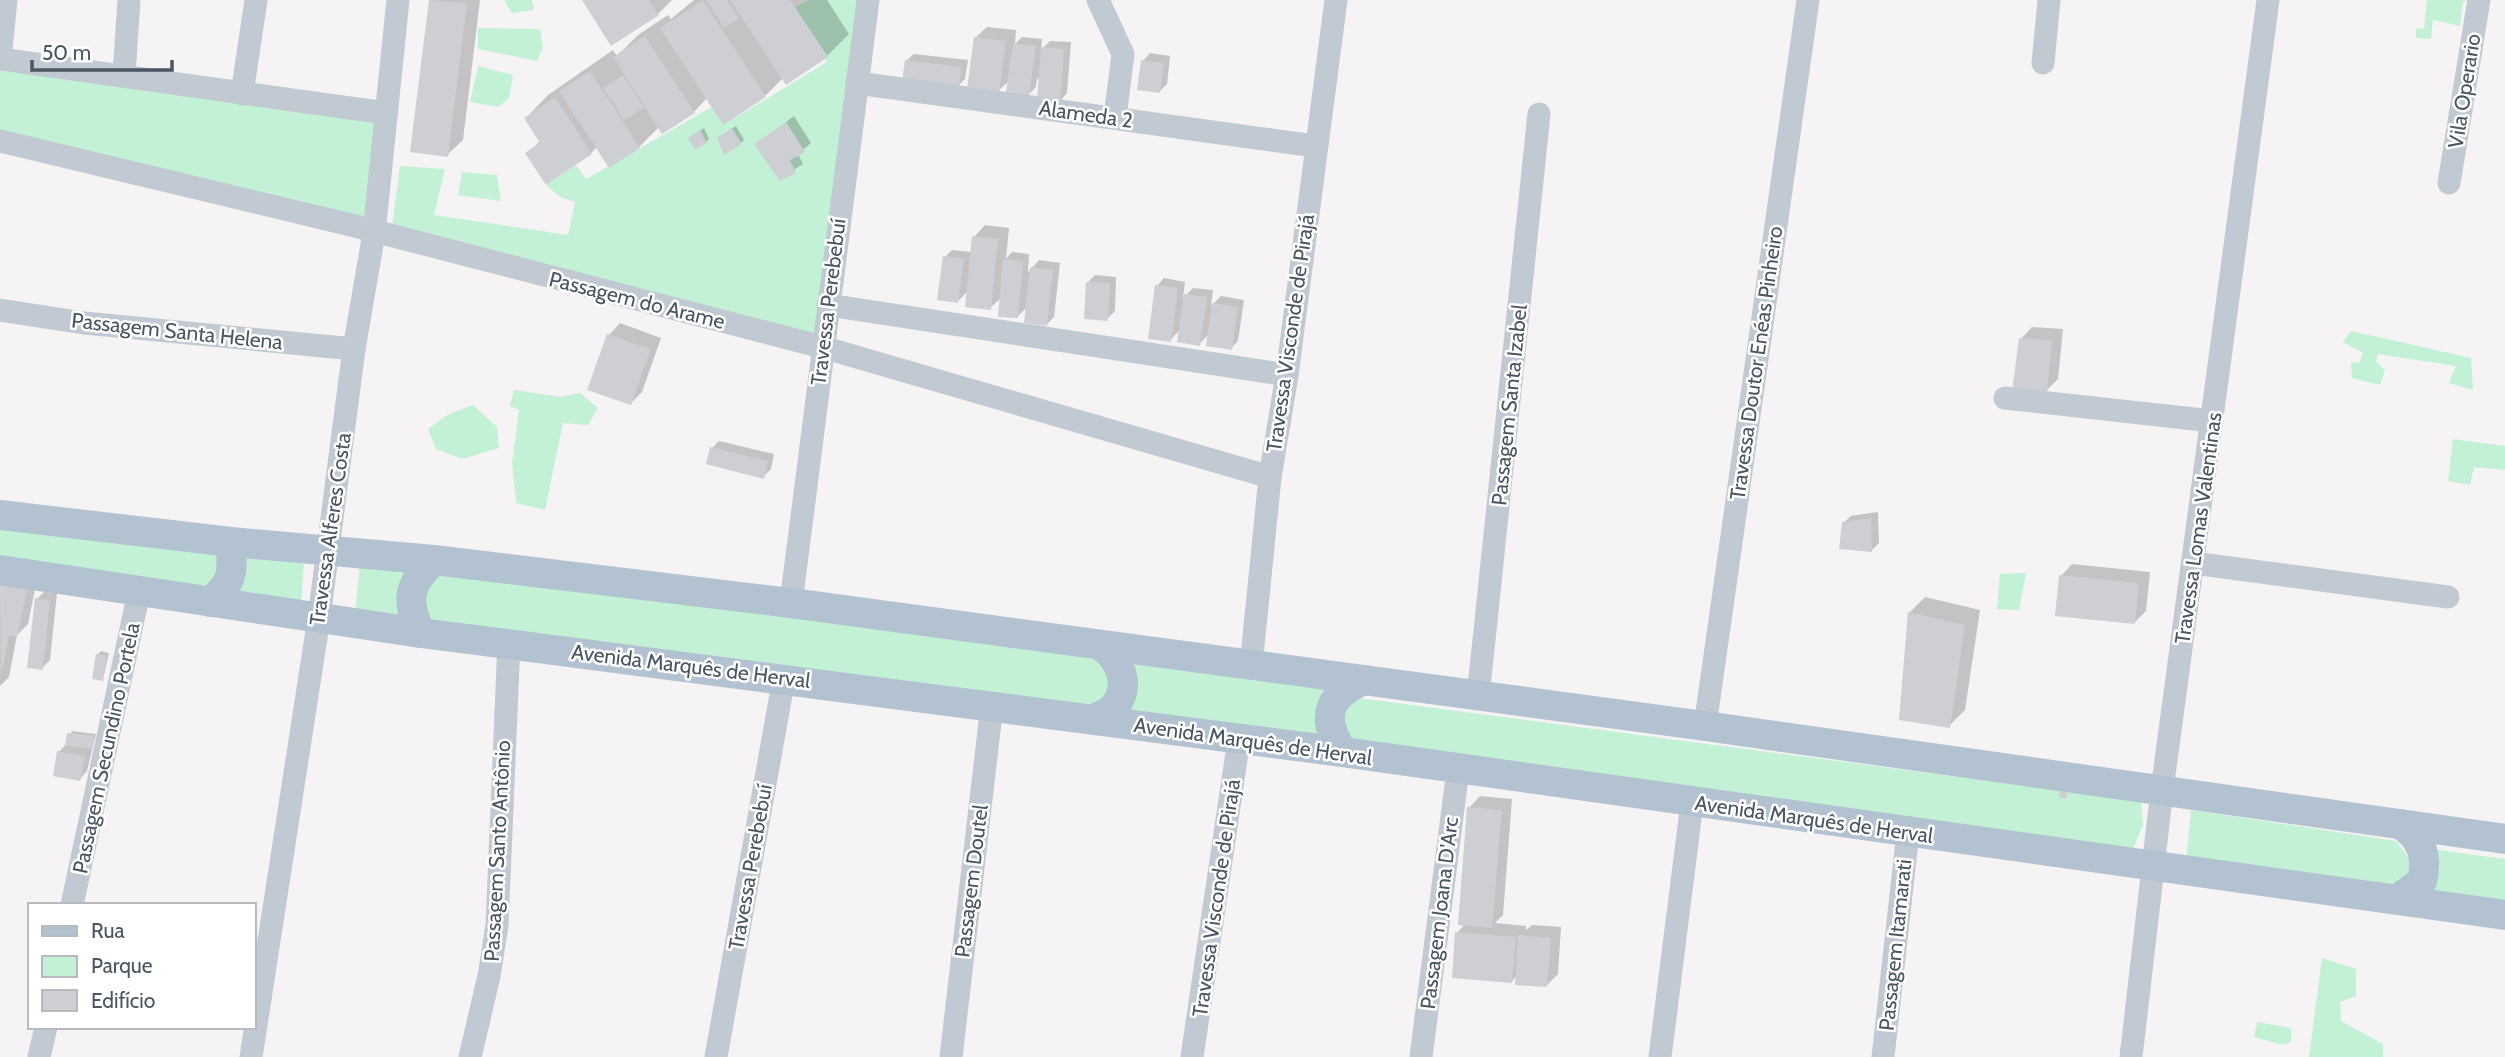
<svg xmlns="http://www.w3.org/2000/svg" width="2505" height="1057" viewBox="0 0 2505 1057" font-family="Cabin,sans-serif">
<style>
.green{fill:#c3f1d5}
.shadow{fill:#0003}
.building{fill:#cdcfd5}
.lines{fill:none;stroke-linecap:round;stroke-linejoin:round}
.minor{stroke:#c1cad2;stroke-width:23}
.major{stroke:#b3c2d1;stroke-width:30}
.labels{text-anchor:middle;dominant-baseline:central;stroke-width:5;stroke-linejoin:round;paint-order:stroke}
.street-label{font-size:21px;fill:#4a5661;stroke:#fff}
</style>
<rect width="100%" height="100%" fill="#f5f3f3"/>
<g class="green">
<path d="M504,0H532L534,10L512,13Z"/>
<path d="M809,0H861L818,342L391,234L400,166L445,169L434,215L568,235L575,202L560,197L546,185L576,165L586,179L712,107L723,125L827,62L795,7Z"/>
<path d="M2427,0H2469L2463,2L2460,26L2433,20L2431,39L2416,38V28L2424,29Z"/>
<path d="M478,28L540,29L543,47L537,61L478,49Z"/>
<path d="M0,59L386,113L374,233L0,141Z"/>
<path d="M478,66L513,75L509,98L499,107L470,102Z"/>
<path d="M462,172L497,175L501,201L458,195Z"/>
<path d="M2351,331L2471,358L2473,390L2449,383L2456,366L2378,354L2376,362L2385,370L2380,385L2352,378L2351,362L2359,363L2363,353L2343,342Z"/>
<path d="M514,390L561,397L580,393L598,408L588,425L563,423L545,510L516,503L512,463L519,410L510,406Z"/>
<path d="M473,405L497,427L499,448L462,459L436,449L428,429L447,415Z"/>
<path d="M2453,439L2505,446V470L2474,467L2470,485L2448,481Z"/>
<path d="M0,521L226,551L208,598L0,565Z"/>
<path d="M234,553L304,562L301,606L223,598Z"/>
<path d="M360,565L418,567L413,625L355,613Z"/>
<path d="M440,568L1102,654L1117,680L1102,709L425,620L419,591Z"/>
<path d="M2026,573L2019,610L1997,609L2000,574Z"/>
<path d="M1127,659L1337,689L1328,736L1114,715Z"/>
<path d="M1351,697L2141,801L2143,825L2131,854L1355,748L1338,712Z"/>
<path d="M2191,810L2396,841L2409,858L2413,870L2399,888L2186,863Z"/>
<path d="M2432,849L2505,859V906L2424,895Z"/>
<path d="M2322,958L2356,969V996L2340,1002L2341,1021L2383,1044V1057H2309Z"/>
<path d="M2257,1022L2291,1028V1042L2283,1045L2254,1037Z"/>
</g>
<g class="shadow">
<path d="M430,0H480L463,140L447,155L412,151Z"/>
<path d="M584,0H672L658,14Z"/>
<path d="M694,0H827L849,34L827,56L783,78L765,96L707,98L694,112L660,126L639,147H597L591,153L528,154L540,141L526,118L548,95L613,50L617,56L638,35L668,15L671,19Z"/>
<path d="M987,27L1016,30L1015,44L1022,37L1042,39L1041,50L1050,41L1071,42L1067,93L1060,101L1037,78L1036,87L1029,94L1010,80L998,91L975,38Z"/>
<path d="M1150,53L1170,56L1167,84L1160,91L1143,61Z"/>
<path d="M914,54L968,60L965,79L958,86L906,61Z"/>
<path d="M794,116L811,143L798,154L803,164L781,178L756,145Z"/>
<path d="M736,126L744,140L741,143L722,135Z"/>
<path d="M704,128L709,139L706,142L693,135Z"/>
<path d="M985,225L1009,228L1006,259L1012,252L1029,254L1028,272L1039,260L1060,263L1054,317L1047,324L1028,306L1017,317L1002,297L990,308L968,291L958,301L945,257L952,250L972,252L974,237Z"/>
<path d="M1095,275L1116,277L1115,311L1107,319L1087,283Z"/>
<path d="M1164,278L1185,282L1183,298L1193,288L1213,290L1211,306L1221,296L1244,300L1238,341L1231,348L1209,334L1199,344L1180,330L1170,340L1157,286Z"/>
<path d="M620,323L661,338L642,392L631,403L609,335Z"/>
<path d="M2032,327L2063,329L2058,379L2046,391L2021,339Z"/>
<path d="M719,441L774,454L771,469L763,477L712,448Z"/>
<path d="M1878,512L1879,543L1872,550L1843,523L1851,516Z"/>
<path d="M2072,564L2150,572L2146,611L2135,622L2061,576Z"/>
<path d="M0,575L37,579L28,624L17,635L9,677L0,686Z"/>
<path d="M44,592L57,593L50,660L42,668L37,599Z"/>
<path d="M1925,597L1980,610L1965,710L1949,726L1901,719L1910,612Z"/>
<path d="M101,651L109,653L103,679L97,655Z"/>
<path d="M72,731L96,734L87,771L80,779L59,752L67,743Z"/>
<path d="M1480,796L1512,799L1503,915L1495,923L1526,926V930L1532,925L1561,927L1558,974L1546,986L1517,976L1511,982L1457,933L1465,924L1469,808Z"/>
</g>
<g class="building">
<path d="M429,0L467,3L448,157L410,152Z"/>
<path d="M582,0H649L659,15L611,46Z"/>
<path d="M703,0L766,97L723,125L660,28Z"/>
<path d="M706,0H727L739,18L724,28Z"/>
<path d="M730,0H790L828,57L786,85Z"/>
<path d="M645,36L695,113L662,134L613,57Z"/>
<path d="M974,37L1006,41L999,93L967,89Z"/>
<path d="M1013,43L1036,46L1029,96L1006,93Z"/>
<path d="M1041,47L1064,49L1060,103L1037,101Z"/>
<path d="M905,60L961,67L959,88L902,81Z"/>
<path d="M1141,60L1164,63L1160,93L1137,90Z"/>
<path d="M590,71L640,148L609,168L559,91Z"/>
<path d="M623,75L644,108L624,120L603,88Z"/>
<path d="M555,97L592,154L546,185L525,153L540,143L524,118Z"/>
<path d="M786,122L805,152L790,160L796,173L780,181L754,144Z"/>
<path d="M732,128L742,144L724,155L717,138Z"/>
<path d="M700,130L707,143L695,150L688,138Z"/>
<path d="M972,236L998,239L991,310L965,307Z"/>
<path d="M943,256L964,259L958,303L937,300Z"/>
<path d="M1003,259L1023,261L1018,318L998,317Z"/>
<path d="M1030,267L1053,270L1047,326L1024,323Z"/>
<path d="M1086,282L1110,283L1108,321L1084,319Z"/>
<path d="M1155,285L1178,288L1171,342L1148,339Z"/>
<path d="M1184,294L1207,297L1200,346L1177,342Z"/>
<path d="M1212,303L1238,307L1232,350L1206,346Z"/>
<path d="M607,334L651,349L631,405L587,390Z"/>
<path d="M2019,338L2052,340L2047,393L2012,392Z"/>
<path d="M710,447L768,461L764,479L706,464Z"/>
<path d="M1871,518L1872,552L1839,549L1842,522Z"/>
<path d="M2059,575L2139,583L2135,624L2055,616Z"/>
<path d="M0,585L27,590L17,637L9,636L1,675Z"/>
<path d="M35,598L50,600L43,670L27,668Z"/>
<path d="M1908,612L1965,625L1950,728L1899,720Z"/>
<path d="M96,654L107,656L103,681L92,679Z"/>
<path d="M67,733L94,736L92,749L65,746Z"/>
<path d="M57,751L85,756L80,781L53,776Z"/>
<path d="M2060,786L2069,788L2066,799L2059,797Z"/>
<path d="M1467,807L1502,810L1492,928L1458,925Z"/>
<path d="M1455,932L1516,937L1512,983L1452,978Z"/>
<path d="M1518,935L1551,938L1547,987L1515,985Z"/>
</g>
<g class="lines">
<g class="minor">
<path d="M1098,0L1123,54L1115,117"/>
<path d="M0,59L386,113"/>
<path d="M0,59L6,0"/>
<path d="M2043,63L2049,0"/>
<path d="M124,75L129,0"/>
<path d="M857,83L1315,146"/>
<path d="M242,94L256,0"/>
<path d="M0,141L351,225L822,347L1270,477"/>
<path d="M2449,183L2479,0"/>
<path d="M828,305L1287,375"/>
<path d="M0,310L84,323L354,349"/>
<path d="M2005,398L2212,421"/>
<path d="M2193,563L2448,597"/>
<path d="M791,603L868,0"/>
<path d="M1251,666L1270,477L1287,375L1336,0"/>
<path d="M1478,697L1539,114"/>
<path d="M1705,726L1808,0"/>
<path d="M72,905L139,592"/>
<path d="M39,1057L46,1027"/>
<path d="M251,1057L319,618L354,349L374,233L398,0"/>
<path d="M470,1057L489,976L497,925L509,642"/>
<path d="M716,1057L784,678"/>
<path d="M951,1057L992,705"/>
<path d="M1192,1057L1239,739"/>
<path d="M1421,1057L1458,770"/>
<path d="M1660,1057L1692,803"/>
<path d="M1883,1057L1908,832"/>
<path d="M2131,1057L2162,790L2268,0"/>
</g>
<g class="major">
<path d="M0,515L231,542L434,560L791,603L1705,726L2505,839"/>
<path d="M0,570L421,633L1343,752L2505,915"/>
<path d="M210,602C235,580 232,574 231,542"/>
<path d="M421,633C405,600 408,585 434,560"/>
<path d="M1095,719C1101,715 1110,712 1114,707C1132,686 1120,659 1100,645"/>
<path d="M1343,752C1320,718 1327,696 1364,680"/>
<path d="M2398,899L2422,881C2428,857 2422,838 2400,824"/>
</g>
</g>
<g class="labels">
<g class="street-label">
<text transform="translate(2464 91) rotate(-81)">Vila Operario</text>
<text transform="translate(1086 114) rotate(8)">Alameda 2</text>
<text transform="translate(637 300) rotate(14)">Passagem do Arame</text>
<text transform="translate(828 302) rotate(-83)">Travessa Perebebuí</text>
<text transform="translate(177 331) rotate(6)">Passagem Santa Helena</text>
<text transform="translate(1290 333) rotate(-82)">Travessa Visconde de Pirajá</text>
<text transform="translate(1756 363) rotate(-82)">Travessa Doutor Enéas Pinheiro</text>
<text transform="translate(1509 405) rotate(-84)">Passagem Santa Izabel</text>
<text transform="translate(2198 528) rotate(-82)">Travessa Lomas Valentinas</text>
<text transform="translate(330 529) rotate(-82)">Travessa Alferes Costa</text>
<text transform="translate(691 666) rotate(7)">Avenida Marquês de Herval</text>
<text transform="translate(1253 741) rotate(8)">Avenida Marquês de Herval</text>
<text transform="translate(106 748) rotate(-78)">Passagem Secundino Portela</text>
<text transform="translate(1814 819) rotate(8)">Avenida Marquês de Herval</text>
<text transform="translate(497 851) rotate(-87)">Passagem Santo Antônio</text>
<text transform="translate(750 867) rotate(-80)">Travessa Perebebuí</text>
<text transform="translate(971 881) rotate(-83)">Passagem Doutel</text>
<text transform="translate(1216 898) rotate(-82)">Travessa Visconde de Pirajá</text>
<text transform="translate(1439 913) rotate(-83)">Passagem Joana D'Arc</text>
<text transform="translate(1895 945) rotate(-84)">Passagem Itamarati</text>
</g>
</g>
<rect x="28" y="903" width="228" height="126" fill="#ffffff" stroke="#b7bbc0" stroke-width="2"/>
<rect x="42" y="926" width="35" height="10" fill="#b3c2d1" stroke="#b7bbc0" stroke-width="2"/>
<text x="91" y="938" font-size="21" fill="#4a5661">Rua</text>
<rect x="42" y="956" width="35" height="21" fill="#c3f1d5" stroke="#b7bbc0" stroke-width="2"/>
<text x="91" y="973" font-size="21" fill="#4a5661">Parque</text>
<rect x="42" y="990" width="35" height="21" fill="#cdcfd5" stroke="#b7bbc0" stroke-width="2"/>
<text x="91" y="1008" font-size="21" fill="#4a5661">Edifício</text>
<path d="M32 60v10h140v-10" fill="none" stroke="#4a5661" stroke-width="3.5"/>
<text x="42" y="60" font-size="21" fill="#4a5661" stroke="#ffffff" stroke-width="5" paint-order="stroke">50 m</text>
</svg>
